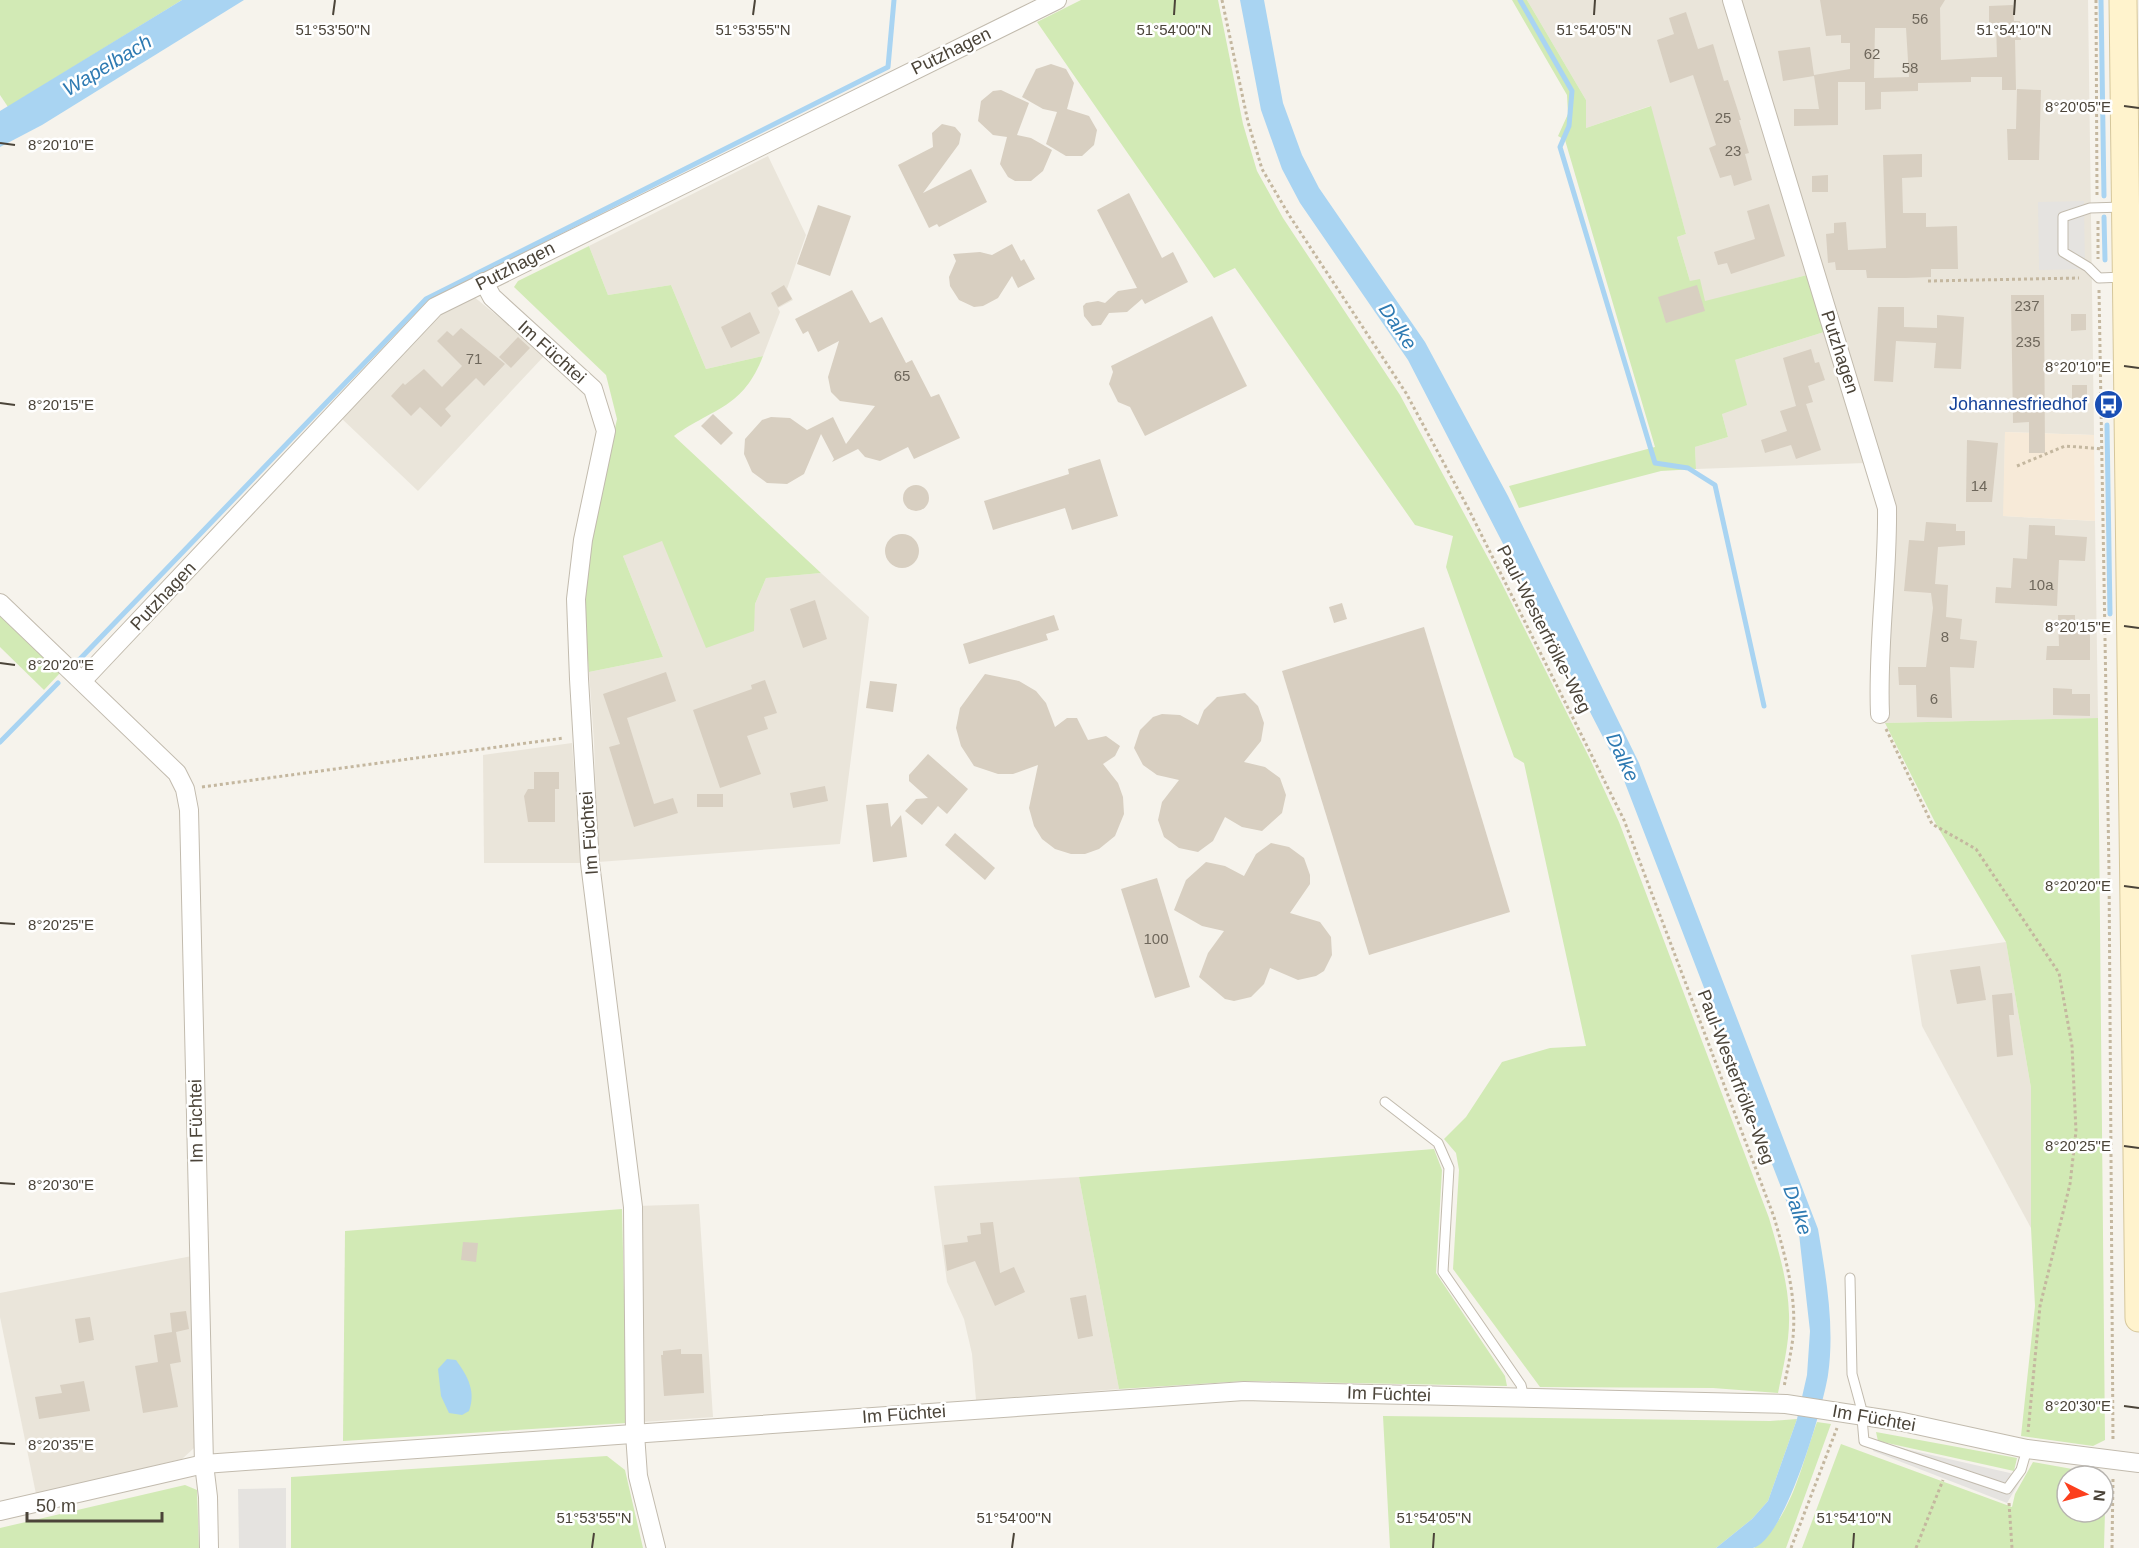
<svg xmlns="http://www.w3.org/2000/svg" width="2139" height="1548" viewBox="0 0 2139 1548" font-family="Arial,sans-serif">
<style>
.residential{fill:#eae5da}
.commercial{fill:#f7ead8}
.green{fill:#d2eab5;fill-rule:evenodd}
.parking{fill:#e5e3e0}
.water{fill:#a9d4f2}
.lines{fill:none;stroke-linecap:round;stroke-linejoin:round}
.stream{stroke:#a9d4f2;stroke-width:5}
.building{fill:#d8cfc1;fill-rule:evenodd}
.lane-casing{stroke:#c2bbae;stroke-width:11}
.street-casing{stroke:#c2bbae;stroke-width:20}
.secondary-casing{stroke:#d6c79b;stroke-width:29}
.path{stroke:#c4b79f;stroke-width:3;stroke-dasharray:3 3;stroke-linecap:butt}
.lane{stroke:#fff;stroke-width:9}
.street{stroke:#fff;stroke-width:18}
.secondary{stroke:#fff3cd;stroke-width:27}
.ticks{fill:none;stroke:#4b4439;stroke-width:2}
.labels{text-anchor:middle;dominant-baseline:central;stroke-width:5;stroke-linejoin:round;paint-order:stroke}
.number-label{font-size:15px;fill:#6e675b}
.street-label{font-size:18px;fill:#4b4439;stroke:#fff}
.transit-label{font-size:18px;fill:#164399;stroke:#fff;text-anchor:end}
.water-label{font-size:20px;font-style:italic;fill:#2e7ab2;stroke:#fff}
.ticks-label{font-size:15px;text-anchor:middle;fill:#4b4439;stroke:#fff;stroke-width:5;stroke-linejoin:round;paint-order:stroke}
</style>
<rect width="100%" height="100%" fill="#f6f3ec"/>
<g class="residential">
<path d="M1527,0H1723L1807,275L1705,302L1690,281L1677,237L1686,234L1650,106L1586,128V100Z"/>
<path d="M1740,0H2088L2094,435L2005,432L2004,516L2095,521L2098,718L1885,723V661L1895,541Z"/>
<path d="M768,156L806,235L787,289L793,300L778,308L780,312L763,356L706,369L671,285L608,295L589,246Z"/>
<path d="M473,296L545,355L418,491L340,417L441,312Z"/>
<path d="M1824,332L1866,463L1696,469L1695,447L1728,437L1722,414L1735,360Z"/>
<path d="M661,540L753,631L755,604L766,578L821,573L869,617L840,844L598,862L594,741L589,672L663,657L623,556Z"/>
<path d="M572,743L581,863H484L483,755Z"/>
<path d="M2006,942L2031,1088V1228L1922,1026L1911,955Z"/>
<path d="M1079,1177L1119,1389L976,1400L972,1354L964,1319L947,1282L934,1186Z"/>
<path d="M699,1204L713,1417L642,1422L637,1206Z"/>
<path d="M192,1256L194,1448L182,1459L36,1494L0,1317V1293Z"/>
</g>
<path class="commercial" d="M2005,432L2094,435L2095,521L2003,516Z"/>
<g class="green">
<path d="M0,0H182L8,107L0,95Z"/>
<path d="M1081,0H1218L1243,124L1257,171L1283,218L1400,395L1500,580L1590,759L1619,822L1769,1218C1778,1249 1788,1281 1789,1314C1790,1341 1783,1368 1778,1393L1713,1388L1540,1387L1453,1269L1459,1170L1456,1153L1444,1139L1466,1117L1502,1062L1550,1048L1586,1046L1524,763L1514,757L1446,567L1453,536L1415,525L1235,268L1214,278L1037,22Z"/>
<path d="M1512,0H1527L1586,100V128L1651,106L1686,234L1677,237L1690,281L1700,279L1705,301L1807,275L1824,332L1735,360L1747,405L1722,414L1728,437L1695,447L1696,469L1661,471L1519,508L1509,486L1655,447L1565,140L1558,136L1568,114L1567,95Z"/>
<path d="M589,246L608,295L671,285L706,369L763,356C743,408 715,407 674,436L821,573L766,578L755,604L754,631L706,648L662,541L623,556L663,657L589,672L583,598L590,541L617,419L606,375L514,287L518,281Z"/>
<path d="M0,616L60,673L44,690L0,647Z"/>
<path d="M2098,718L2105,1440L2093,1446L2021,1436L2035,1306L2031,1228V1088L2006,942L1937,826L1885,723Z"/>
<path d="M1434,1149L1442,1170L1436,1273L1505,1376L1507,1386L1246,1381L1119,1389L1079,1177Z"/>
<path d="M622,1209L627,1423L343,1441L345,1231Z"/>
<path d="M1383,1416L1770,1421L1797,1419L1768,1501L1752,1519L1716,1548H1390Z"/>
<path d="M1817,1422L1831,1424L1786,1548H1754C1792,1518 1801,1466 1817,1422Z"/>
<path d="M1876,1432L2017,1458L2014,1471L1878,1441Z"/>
<path d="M1841,1444L2012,1507L2015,1494L2033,1462L2106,1475L2104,1548H1802ZM2067,1476H2103V1512H2067Z"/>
<path d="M607,1456L625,1470L643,1548H291V1477Z"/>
<path d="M185,1485L197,1490L199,1548H0V1528Z"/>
</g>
<g class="parking">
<path d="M2084,201L2085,269L2039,270L2038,202Z"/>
<path d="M1875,1442L2023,1476L2007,1503L1873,1451Z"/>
<path d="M286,1488V1548H239L238,1489Z"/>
</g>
<g class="water">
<path d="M182,0H244L42,125L0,147V111Z"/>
<path d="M1240,0H1264L1283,103L1302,155L1319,188L1425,342L1508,496L1639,763L1818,1229C1826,1276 1835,1327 1828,1375C1823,1407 1785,1540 1753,1548C1742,1548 1727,1548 1716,1548L1752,1519L1768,1501L1797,1419L1807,1375L1810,1331L1799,1234L1620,770L1408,360L1300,203L1282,169L1261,110Z"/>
<path d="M447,1359L456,1360C468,1377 476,1391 469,1411L462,1415L449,1413L441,1396L438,1369Z"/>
</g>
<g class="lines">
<g class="stream">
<path d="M1520,0L1572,91L1569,126L1560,147L1655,463L1688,468L1715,485L1764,706"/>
<path d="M2101,0L2104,196"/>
<path d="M2104,217L2105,260"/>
<path d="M2107,425L2110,614"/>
<path d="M79,660L426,299L888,67L894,0"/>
<path d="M0,742L58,683"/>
</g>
</g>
<g class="building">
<path d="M1820,0H1945L1940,8L1941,60L1997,57L1996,23H1989V6L2013,5L2014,21H2020L2021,40H2015L2016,90H2002V77H1971V82L1918,83V91L1881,92V109L1865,110V82H1838V125L1794,126V109H1819L1814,76L1783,81L1778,51L1810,47L1814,75L1850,69V43H1841V35L1826,36ZM1875,28H1906L1909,77L1874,78Z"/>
<path d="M1686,12L1698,49L1713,44L1724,81L1728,80L1741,120H1739L1749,153L1745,154L1752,180L1734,186L1731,175L1720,178L1709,148L1716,145L1693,75L1670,83L1657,40L1674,34L1669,18Z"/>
<path d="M1051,64L1066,69L1074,83L1067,109L1089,116L1097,130L1094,145L1082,156H1066L1046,144L1057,112L1043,109L1022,97L1036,69Z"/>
<path d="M2017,89L2041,90L2039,160H2008L2007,129H2016Z"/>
<path d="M1001,90L1029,103L1017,135L1031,138L1052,150L1043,171L1031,181H1015L1008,177L1000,164L1007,137L993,135L978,121L981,101L993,91Z"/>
<path d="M942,124L955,127L961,134L959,144L923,193L971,169L987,202L939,227L937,224L929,228L898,165L933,147L932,133Z"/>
<path d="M1922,154V177L1902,178L1903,213H1926V227L1957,226L1958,269H1931V277L1906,278H1867L1866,270H1836L1835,262L1828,263L1826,234L1834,233V223L1846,222L1848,250L1886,248L1883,155Z"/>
<path d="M1828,175V192H1812V176Z"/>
<path d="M1129,193L1162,258L1173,252L1188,282L1145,304L1142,299L1127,312L1109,313L1101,325L1092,326L1084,316L1083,306L1086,303L1098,301L1105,303L1118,291L1137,288L1097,210Z"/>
<path d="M1769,204L1785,256L1731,274L1727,263L1718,265L1714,252L1755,239L1747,211Z"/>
<path d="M818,205L851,216L830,276L797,264Z"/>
<path d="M1012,244L1021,261L1024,259L1035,279L1018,288L1012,276L998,298L983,306L974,307L959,300L950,286L949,277L956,261L953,254L980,252L992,255Z"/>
<path d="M784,285L792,299L778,307L771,293Z"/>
<path d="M1697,285L1705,311L1666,323L1658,297Z"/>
<path d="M852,290L870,323L882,317L906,363L912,360L931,397L939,394L960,438L914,459L908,447L880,461L865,457L858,449L832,462L834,459L821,434L804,474L787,484L767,483L752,472L744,454L745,439L762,420L771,417L790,418L807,430L833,417L846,444L875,406L840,401L831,392L828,377L839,341L818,352L808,331L803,334L795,319Z"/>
<path d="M2011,295H2044L2045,453H2029V422L2013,423Z"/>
<path d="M1878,307H1904V327L1937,328V315L1964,317L1961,369L1934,368L1936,343L1896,341L1893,382L1874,381Z"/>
<path d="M750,312L760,333L731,348L721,327Z"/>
<path d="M2071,314H2086V330L2071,331Z"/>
<path d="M1212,316L1247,386L1145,436L1130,407L1118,402L1109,384L1113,372L1111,366Z"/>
<path d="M461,328L505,364L484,386L476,378L445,409L451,416L441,427L420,407L411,416L391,396L403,383L405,385L424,369L442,387L462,366L437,341L447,331L453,336Z"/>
<path d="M518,337L530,348L511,368L499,357Z"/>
<path d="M1811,349L1815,363L1819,362L1825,380L1808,386L1813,402L1806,404L1821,450L1796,459L1791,445L1765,453L1761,440L1787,431L1780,411L1796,406L1783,358Z"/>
<rect x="2072" y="385" width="15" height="17"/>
<path d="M713,414L733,433L721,445L701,426Z"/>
<path d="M1967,440L1998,443L1992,502H1966Z"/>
<path d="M1100,459L1118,516L1072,530L1065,508L993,530L984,501L1069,474L1068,469Z"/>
<circle cx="916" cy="498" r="13"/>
<path d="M1926,522L1956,524V531H1965V545L1938,547L1935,584L1948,585L1946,617L1962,619L1960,639L1977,641L1974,668L1950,667L1952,718L1917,717L1916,685H1899L1898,667H1926L1933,608L1931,593L1904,591L1909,540L1924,541Z"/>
<path d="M2029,525L2055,526V535L2087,537L2085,561L2059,560L2057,606L1995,603L1996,587L2011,588L2013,558L2027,559Z"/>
<circle cx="902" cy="551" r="17"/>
<path d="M815,600L827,639L803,648L790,609Z"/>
<path d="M1342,603L1347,619L1334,623L1329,607Z"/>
<path d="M1054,615L1059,630L1046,634L1048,640L969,664L963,644Z"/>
<path d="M2058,615H2075V631H2090V660H2046L2047,646H2059Z"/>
<path d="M1424,627L1510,912L1369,955L1282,671Z"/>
<path d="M666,672L676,701L627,718L654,804L673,798L678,813L634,827L609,747L620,744L603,694Z"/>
<path d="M985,674L1019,681L1036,691L1046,703L1055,727L1067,718H1077L1088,740L1106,736L1120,746L1115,756L1103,764L1118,783L1123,797L1124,814L1115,836L1099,849L1085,854H1071L1055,849L1042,839L1034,826L1029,808L1038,765L1013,774H998L974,766L961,746L956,728L960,708Z"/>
<path d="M765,680L777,713L764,717L768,729L747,736L761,774L720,788L693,710L752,689L751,685Z"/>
<path d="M870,681L897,684L893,712L866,708Z"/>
<path d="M2053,688L2072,689V694H2090V716L2053,715Z"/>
<path d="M1245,693L1258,706L1264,723L1261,741L1244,762L1265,767L1280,778L1286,795L1282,813L1262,831L1242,827L1225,817L1213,841L1198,852L1179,848L1164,837L1158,820L1162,802L1179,780L1157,775L1143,765L1134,748L1140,730L1153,717L1162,714L1180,715L1198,725L1204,710L1217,697Z"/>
<path d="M928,754L968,789L947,814L938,806L922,825L905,811L916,799L928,798L909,781V775Z"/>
<path d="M534,772H559V789H555V822H528L524,796L528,789H534Z"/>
<path d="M825,786L828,801L793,808L790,793Z"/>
<rect x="697" y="794" width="26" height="13"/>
<path d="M888,803L891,827L901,815L907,857L873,862L866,805Z"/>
<path d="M955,833L995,868L985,880L945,845Z"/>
<path d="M1271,843L1289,847L1304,858L1310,875V884L1290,913L1320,922L1331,937L1332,955L1324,971L1316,976L1298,980L1270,968L1264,984L1251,997L1234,1001L1225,999L1199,977L1208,953L1224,931L1202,926L1174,910L1186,880L1206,862L1225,866L1244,876L1256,854Z"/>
<path d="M1157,878L1190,987L1155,998L1121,889Z"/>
<path d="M1980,966L1986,1000L1957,1004L1950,970Z"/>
<path d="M2012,993L2014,1015H2009L2013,1055L1997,1057L1992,995Z"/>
<path d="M993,1222L1000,1273L1014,1267L1025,1292L995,1306L975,1261L947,1271L944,1245L968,1242L967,1236L981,1234L980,1223Z"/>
<path d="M463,1242L478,1243L476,1262L461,1260Z"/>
<path d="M1086,1295L1093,1336L1078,1339L1070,1298Z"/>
<path d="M186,1311L189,1329L176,1332L181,1362L170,1364L178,1407L143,1413L135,1366L158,1362L154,1335L172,1332L170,1313Z"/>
<path d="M90,1317L94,1340L79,1343L75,1319Z"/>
<path d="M681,1349V1354H702L704,1393L664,1396L661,1355H663V1351Z"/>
<path d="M84,1381L90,1411L39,1419L35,1397L62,1393L60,1385Z"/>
</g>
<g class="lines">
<defs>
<g id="lane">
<path d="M2123,207L2090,208L2063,217V252L2088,267L2099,278L2124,277"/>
<path d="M1385,1102L1438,1143L1449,1168L1443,1272L1521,1385L1524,1398"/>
<path d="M1850,1278L1852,1374L1861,1407L1864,1441L2007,1489L2021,1470L2027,1449"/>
</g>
<g id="street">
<path d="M1732,0L1887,508C1888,577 1877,645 1880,714"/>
<path d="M484,282L492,297L593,389L606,431L583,540L576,599L579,679L590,863L633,1207L635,1434L638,1476L656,1548"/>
<path d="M0,603L177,773L185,789L189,810L204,1464L208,1497L209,1548"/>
<path d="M82,681L435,307L1057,0"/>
<path d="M0,1511L204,1464L1244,1391L1786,1404L1903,1422L2027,1449L2139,1463"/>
</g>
<path id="secondary" d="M2123,0L2139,1318"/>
</defs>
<use href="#lane" class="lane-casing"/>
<use href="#street" class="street-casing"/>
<use href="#secondary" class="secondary-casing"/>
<g class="path">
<path d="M1222,0L1248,122L1262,169L1289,215L1406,393L1468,508L1624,820L1774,1217C1785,1256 1797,1296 1793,1337C1791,1354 1787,1371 1784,1387"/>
<path d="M2096,0L2097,196"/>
<path d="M2098,221V259"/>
<path d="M1928,281L2079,278"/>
<path d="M2099,290L2109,870L2113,1441"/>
<path d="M2017,466L2065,446L2103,449"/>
<path d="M1886,729L1932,824L1976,849L2059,973L2072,1046L2076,1131L2070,1184L2040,1306L2028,1432"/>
<path d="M202,787L564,738"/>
<path d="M2009,1503L2012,1548"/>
<path d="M1791,1548L1837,1428"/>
<path d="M1916,1548L1943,1480"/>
<path d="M2112,1548L2113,1478"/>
</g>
<use href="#lane" class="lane"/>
<use href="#street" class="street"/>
<use href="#secondary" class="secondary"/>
</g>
<path class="ticks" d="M333,15L335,0M753,15L755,0M1174,15L1175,0M1594,15L1595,0M2014,15L2015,0M2124,106L2139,108M0,143L15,145M2124,366L2139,368M0,403L15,405M2124,626L2139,628M0,663L15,665M2124,886L2139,888M0,923L15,924M2124,1146L2139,1148M0,1183L15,1184M2124,1406L2139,1408M0,1443L15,1444M592,1548L594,1533M1012,1548L1014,1533M1433,1548L1434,1533M1853,1548L1854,1533"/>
<defs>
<symbol id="bus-disc" viewBox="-11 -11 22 22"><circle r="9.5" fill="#1a4fb4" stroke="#fff"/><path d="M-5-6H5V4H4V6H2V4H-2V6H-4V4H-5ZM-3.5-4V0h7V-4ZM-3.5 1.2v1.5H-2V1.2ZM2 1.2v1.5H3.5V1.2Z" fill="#fff"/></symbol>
</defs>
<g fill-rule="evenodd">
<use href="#bus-disc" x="2092" y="388" width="33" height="33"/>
</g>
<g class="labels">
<g class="number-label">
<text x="1920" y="18">56</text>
<text x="1872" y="53">62</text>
<text x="1910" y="67">58</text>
<text x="1723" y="117">25</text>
<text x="1733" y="150">23</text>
<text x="2027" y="305">237</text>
<text x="2028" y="341">235</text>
<text x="474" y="358">71</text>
<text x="902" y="375">65</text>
<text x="1979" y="485">14</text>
<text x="2041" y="584">10a</text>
<text x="1945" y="636">8</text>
<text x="1934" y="698">6</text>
<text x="1156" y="938">100</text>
</g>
<g class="street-label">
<text transform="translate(951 51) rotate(-26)">Putzhagen</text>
<text transform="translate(515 266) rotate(-27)">Putzhagen</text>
<text transform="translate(552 352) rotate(42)">Im Füchtei</text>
<text transform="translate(1840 352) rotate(72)">Putzhagen</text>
<text transform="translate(163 596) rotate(-47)">Putzhagen</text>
<text transform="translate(1544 629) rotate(63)">Paul-Westerfrölke-Weg</text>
<text transform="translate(589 833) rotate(-94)">Im Füchtei</text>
<text transform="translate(1736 1077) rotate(69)">Paul-Westerfrölke-Weg</text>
<text transform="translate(196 1121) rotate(-91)">Im Füchtei</text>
<text transform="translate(1389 1394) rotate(2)">Im Füchtei</text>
<text transform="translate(904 1414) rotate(-4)">Im Füchtei</text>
<text transform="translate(1874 1418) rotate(10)">Im Füchtei</text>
</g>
<g class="transit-label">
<text x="2087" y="404">Johannesfriedhof</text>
</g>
<g class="water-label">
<text transform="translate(107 65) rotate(-31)">Wapelbach</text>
<text transform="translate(1398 326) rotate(56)">Dalke</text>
<text transform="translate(1623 757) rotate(65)">Dalke</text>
<text transform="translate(1798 1210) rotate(71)">Dalke</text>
</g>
</g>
<g class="ticks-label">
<text x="333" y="35">51°53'50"N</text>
<text x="753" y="35">51°53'55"N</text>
<text x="1174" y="35">51°54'00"N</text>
<text x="1594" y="35">51°54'05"N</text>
<text x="2014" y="35">51°54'10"N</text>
<text x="2078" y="112">8°20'05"E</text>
<text x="61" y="150">8°20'10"E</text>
<text x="2078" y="372">8°20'10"E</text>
<text x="61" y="410">8°20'15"E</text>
<text x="2078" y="632">8°20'15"E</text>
<text x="61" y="670">8°20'20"E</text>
<text x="2078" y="891">8°20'20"E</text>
<text x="61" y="930">8°20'25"E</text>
<text x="2078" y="1151">8°20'25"E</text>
<text x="61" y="1190">8°20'30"E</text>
<text x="2078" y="1411">8°20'30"E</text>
<text x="61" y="1450">8°20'35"E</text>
<text x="594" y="1523">51°53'55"N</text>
<text x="1014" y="1523">51°54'00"N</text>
<text x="1434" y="1523">51°54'05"N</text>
<text x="1854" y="1523">51°54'10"N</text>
</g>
<g transform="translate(2085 1494) rotate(96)"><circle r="28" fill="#ffffff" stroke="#b7b4b0" stroke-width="1.5"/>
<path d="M0-4.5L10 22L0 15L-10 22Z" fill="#fc3f1d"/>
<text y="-9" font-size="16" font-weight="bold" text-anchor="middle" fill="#4b4439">N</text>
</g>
<path d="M27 1512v9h135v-9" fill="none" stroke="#4b4439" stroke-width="3"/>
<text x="36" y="1512" font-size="18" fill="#4b4439" stroke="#ffffff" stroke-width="4.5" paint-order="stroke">50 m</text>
</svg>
